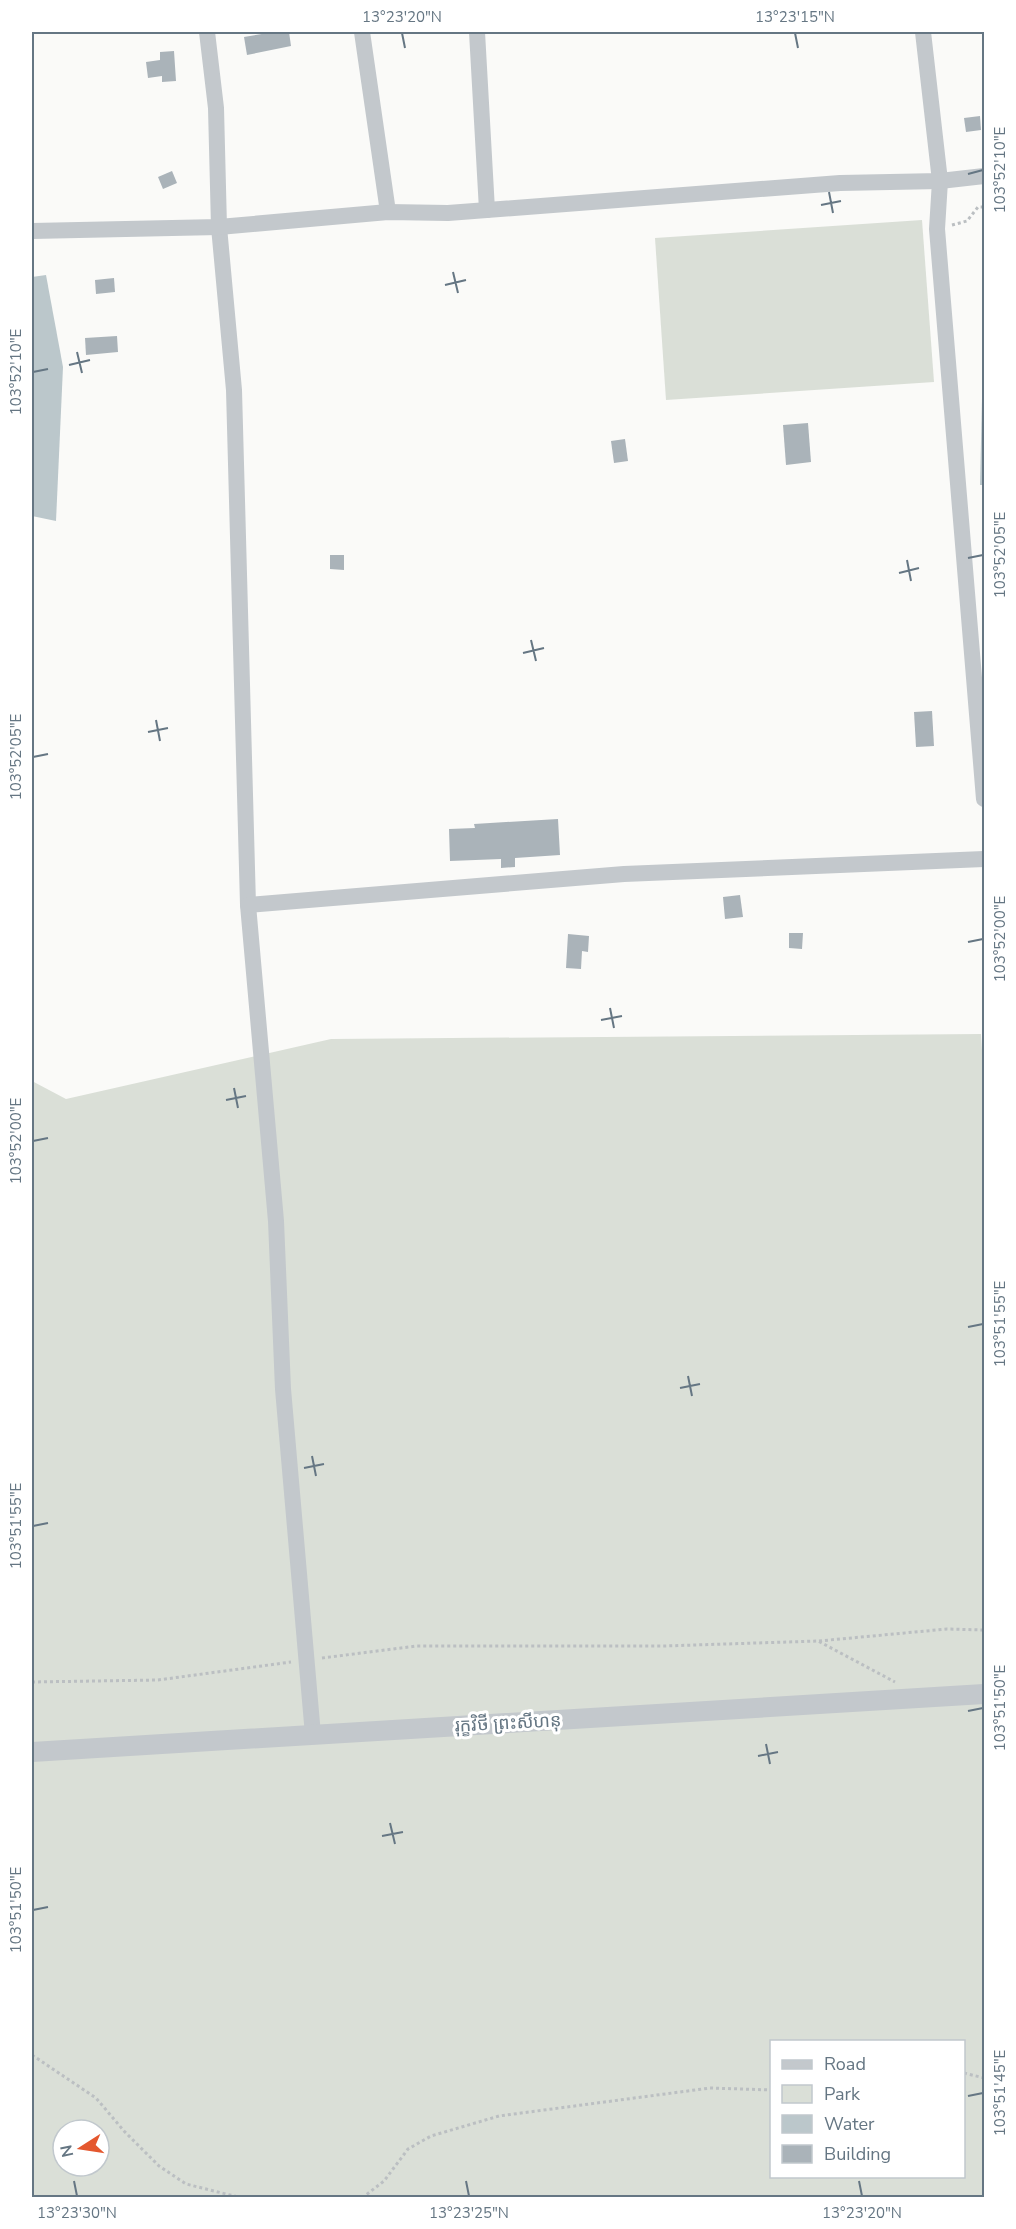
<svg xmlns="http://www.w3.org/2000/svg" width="1016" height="2229" viewBox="0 0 1016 2229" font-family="'Nunito Sans','Noto Sans Khmer',sans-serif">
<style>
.green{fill:#dadfd7;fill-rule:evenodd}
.water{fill:#bbc7cb}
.building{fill:#aab3b9}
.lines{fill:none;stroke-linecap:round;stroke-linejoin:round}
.path{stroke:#bbbfc2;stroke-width:3;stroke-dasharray:3 3;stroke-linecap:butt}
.minor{stroke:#c3c8cc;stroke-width:16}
.tertiary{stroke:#c3c8cc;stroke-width:20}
.ticks{fill:none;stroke:#657683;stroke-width:2}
.labels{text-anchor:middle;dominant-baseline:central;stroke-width:6;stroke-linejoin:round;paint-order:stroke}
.street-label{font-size:18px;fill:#657683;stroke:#fff}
.neatline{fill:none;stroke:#657683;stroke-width:2}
.ticks-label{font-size:15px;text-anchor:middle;fill:#657683}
</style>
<rect width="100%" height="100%" fill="#fafaf8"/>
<g class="green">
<path d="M922,220L934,382L666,400L655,238Z"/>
<path d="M981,1034L984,1083V2197H32V1081L66,1099L331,1039ZM772,2042H964V2176H772ZM63,2130H99V2166H63Z"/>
</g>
<g class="water">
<path d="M46,275L63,367L56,521L32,516V277Z"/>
<path d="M984,311V485H980Z"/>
</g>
<g class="building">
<path d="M274,32H289L291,46L247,55L244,37Z"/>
<path d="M174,51L176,81L162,82V76L148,78L146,62L160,60V52Z"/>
<path d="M980,116L981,130L966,132L964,118Z"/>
<path d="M172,171L177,183L163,189L158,177Z"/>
<path d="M114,278L115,292L96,294L95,280Z"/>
<path d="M117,336L118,352L86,355L85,338Z"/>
<path d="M808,423L811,462L786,465L783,425Z"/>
<path d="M625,439L628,461L614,463L611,441Z"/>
<path d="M330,555H344V570L330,569Z"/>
<path d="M932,711L934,746L916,747L914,712Z"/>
<path d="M558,819L560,855L515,858V867L501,868V859L450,861L449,829L475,828L474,824Z"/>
<path d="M740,895L743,917L725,919L723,897Z"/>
<path d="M789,933H803L802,949L789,948Z"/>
<path d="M568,934L589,936L588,952L582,951L581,969L566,968Z"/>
</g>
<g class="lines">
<g class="path">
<path d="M952,225L967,221L978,207H984"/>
<path d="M819,1641L947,1629L984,1630"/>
<path d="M322,1658L417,1646H664L818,1641L895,1682"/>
<path d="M32,1682L158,1680L291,1662"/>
<path d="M32,2055L96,2098L124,2131L159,2166L186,2184L242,2198"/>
<path d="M964,2073L984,2078"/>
<path d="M362,2198L384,2181L408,2149L431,2136L499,2116L710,2088L772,2090"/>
</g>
<g class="minor">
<path d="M207,32L216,108L219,227L234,390L248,905L276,1221L283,1389L313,1735"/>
<path d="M362,32L388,212"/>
<path d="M477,32L487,210"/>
<path d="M923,32L940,181L937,229L984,799"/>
<path d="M32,231L219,227L388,212L448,213L840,183L940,181L984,176"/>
<path d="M248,905L624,874L984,859"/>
</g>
<path class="tertiary" d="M32,1752L984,1694"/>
</g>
<path class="ticks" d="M402,33L405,48M795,33L798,48M968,174L983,170M829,192L833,213M821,205L841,201M453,272L458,293M445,285L466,280M77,352L82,373M69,365L90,360M33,372L48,369M968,558L983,555M907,560L911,581M899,573L919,568M531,640L536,661M523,653L544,648M156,720L160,741M148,732L168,728M33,757L48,754M968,942L983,939M610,1008L614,1028M601,1020L622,1016M234,1088L238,1108M226,1100L246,1096M33,1141L48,1138M968,1327L983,1324M688,1376L692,1396M680,1388L700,1384M312,1456L316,1476M304,1468L324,1464M33,1526L48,1523M968,1711L983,1708M766,1744L770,1764M758,1756L778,1752M390,1823L395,1844M382,1836L403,1832M33,1910L48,1907M968,2096L983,2093M74,2181L77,2196M466,2181L469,2196M859,2181L862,2196"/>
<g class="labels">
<g class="street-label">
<text transform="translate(508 1723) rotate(-3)">រុក្ខវិថី ព្រះសីហនុ</text>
</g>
</g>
<rect width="1016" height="2229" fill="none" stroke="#ffffff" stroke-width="66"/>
<rect x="770" y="2040" width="195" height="138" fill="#ffffff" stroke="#c1c8cd" stroke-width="1.5"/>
<rect x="782" y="2060" width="30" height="9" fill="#c3c8cc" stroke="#c1c8cd" stroke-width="1.5"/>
<text x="824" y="2070" font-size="18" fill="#657683">Road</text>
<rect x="782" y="2085" width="30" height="18" fill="#dadfd7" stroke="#c1c8cd" stroke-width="1.5"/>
<text x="824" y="2100" font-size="18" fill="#657683">Park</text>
<rect x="782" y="2115" width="30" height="18" fill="#bbc7cb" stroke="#c1c8cd" stroke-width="1.5"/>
<text x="824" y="2130" font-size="18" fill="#657683">Water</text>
<rect x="782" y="2145" width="30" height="18" fill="#aab3b9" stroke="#c1c8cd" stroke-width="1.5"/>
<text x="824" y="2160" font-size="18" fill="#657683">Building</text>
<g transform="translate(81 2148) rotate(258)"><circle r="28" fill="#ffffff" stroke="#c1c8cd" stroke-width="1.5"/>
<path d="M0-4.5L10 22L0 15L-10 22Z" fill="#e4572e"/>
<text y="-9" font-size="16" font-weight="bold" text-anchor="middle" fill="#657683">N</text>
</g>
<rect x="33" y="33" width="950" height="2163" class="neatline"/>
<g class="ticks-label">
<text x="402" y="22">13°23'20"N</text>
<text x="795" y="22">13°23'15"N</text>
<text transform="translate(1000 170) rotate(-90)" y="5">103°52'10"E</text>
<text transform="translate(16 372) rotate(-90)" y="5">103°52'10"E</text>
<text transform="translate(1000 555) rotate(-90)" y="5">103°52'05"E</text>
<text transform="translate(16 757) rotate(-90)" y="5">103°52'05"E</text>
<text transform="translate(1000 939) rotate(-90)" y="5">103°52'00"E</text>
<text transform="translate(16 1141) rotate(-90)" y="5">103°52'00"E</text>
<text transform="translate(1000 1324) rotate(-90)" y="5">103°51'55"E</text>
<text transform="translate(16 1526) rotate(-90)" y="5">103°51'55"E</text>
<text transform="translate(1000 1708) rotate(-90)" y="5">103°51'50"E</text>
<text transform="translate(16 1910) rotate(-90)" y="5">103°51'50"E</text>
<text transform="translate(1000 2093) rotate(-90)" y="5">103°51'45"E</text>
<text x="77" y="2218">13°23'30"N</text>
<text x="469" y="2218">13°23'25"N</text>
<text x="862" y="2218">13°23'20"N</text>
</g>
</svg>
